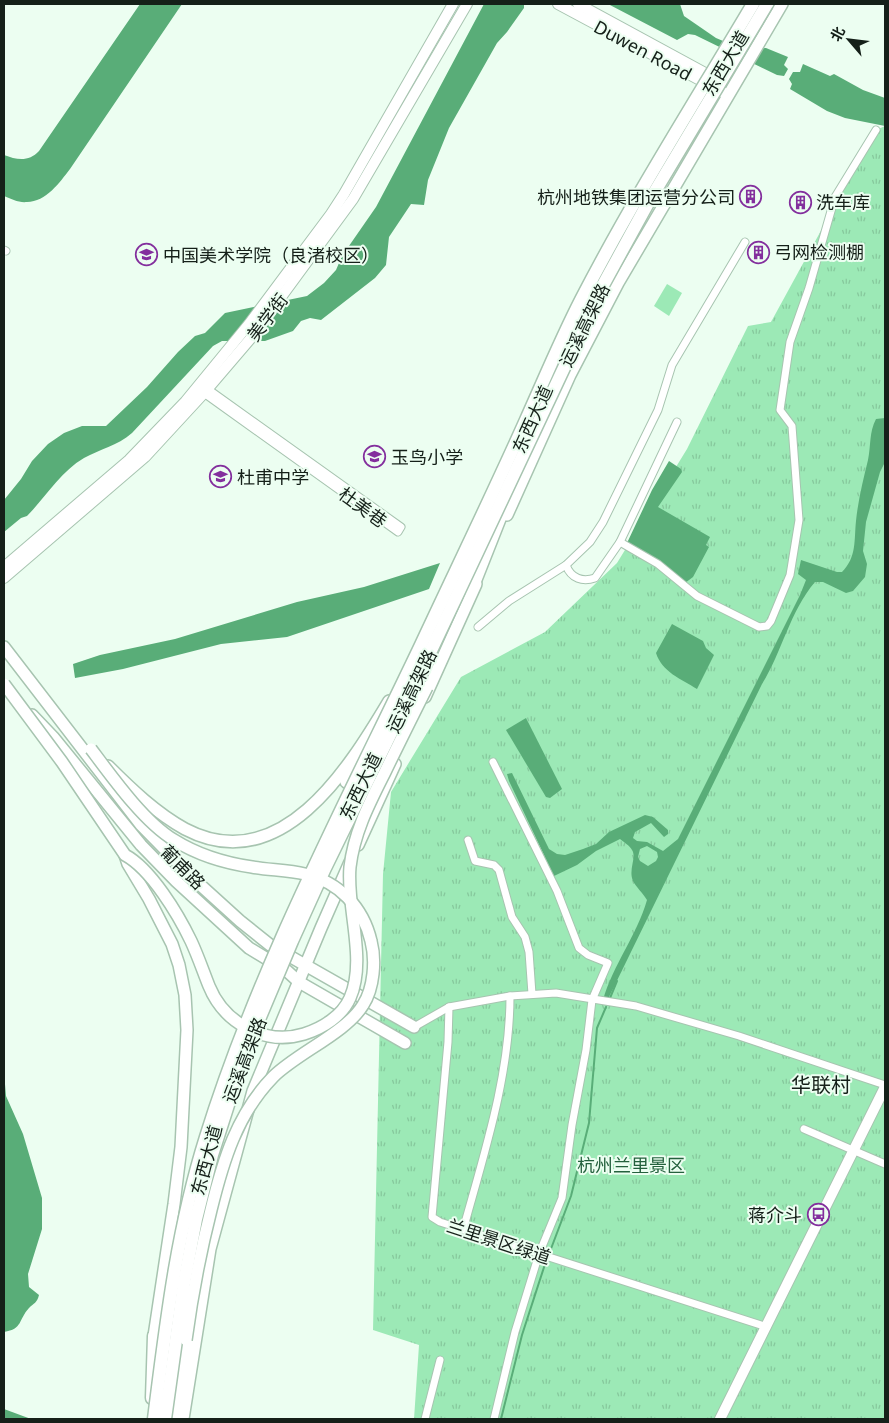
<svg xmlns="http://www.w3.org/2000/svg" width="889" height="1423" viewBox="0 0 889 1423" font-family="'Noto Sans','Noto Sans SC',sans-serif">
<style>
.park{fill:url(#park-tufts)}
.garden{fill:#9ce9b6}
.water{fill:#59ad78;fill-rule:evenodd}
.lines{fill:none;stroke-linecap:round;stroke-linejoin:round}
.stream{stroke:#59ad78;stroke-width:2}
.street-casing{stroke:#a7c4b0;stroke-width:9}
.secondary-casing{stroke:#a7c4b0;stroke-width:12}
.primary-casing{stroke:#a7c4b0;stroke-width:14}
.highway-casing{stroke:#a7c4b0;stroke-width:15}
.street{stroke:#fff;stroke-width:7}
.secondary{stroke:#fff;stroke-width:10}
.primary{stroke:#fff;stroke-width:11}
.highway{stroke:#fff;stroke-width:12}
.primary-bridge-casing{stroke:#a7c4b0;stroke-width:14;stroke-linecap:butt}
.highway-bridge-casing{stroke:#a7c4b0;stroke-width:15;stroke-linecap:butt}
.primary-bridge{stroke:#fff;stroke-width:11}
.highway-bridge{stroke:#fff;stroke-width:12}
.labels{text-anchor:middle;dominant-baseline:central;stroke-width:4;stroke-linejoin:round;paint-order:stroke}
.street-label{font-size:18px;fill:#152019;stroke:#ecfef1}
.poi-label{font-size:18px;fill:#152019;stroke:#ecfef1;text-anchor:start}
.park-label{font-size:18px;fill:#24613d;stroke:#ecfef1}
.quarter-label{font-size:20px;fill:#152019;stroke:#ecfef1}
</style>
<defs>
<pattern id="park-tufts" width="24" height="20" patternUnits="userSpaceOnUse" patternTransform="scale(1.25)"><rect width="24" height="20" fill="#9ce9b6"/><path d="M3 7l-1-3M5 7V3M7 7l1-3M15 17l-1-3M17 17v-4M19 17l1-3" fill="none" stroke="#86c89c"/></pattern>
</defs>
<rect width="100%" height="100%" fill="#ecfef1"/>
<path class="park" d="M885,126V1419H414L419,1345L373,1330L383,874L391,792L461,677L545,632L617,563L687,449L748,326L771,322L876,130Z"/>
<path class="garden" d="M667,284L682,293L669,316L654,306Z"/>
<g class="water">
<path d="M140,4H182L70,169C60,182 46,202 27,202C19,203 11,199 4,196V155C17,160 29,162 39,151Z"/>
<path d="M484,4H524V8L507,32L497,43L449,128L428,180L424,205L411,204L389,237L386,265L375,278L321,320L310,318L301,321L293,331L265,341H222L213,346L132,433C117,446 100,449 84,458C60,472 46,497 27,516L21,518L4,532V500L21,479L32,461L48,444L64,433L82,426H106L147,387L178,352L195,336L205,333L225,313L307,296L324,283L336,270L342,256L376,207Z"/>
<path d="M608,4H680L684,16L716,38L742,49L766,48L788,57L784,65L788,69L784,76L777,75L695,35L688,34L677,40Z"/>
<path d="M803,64L830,76L834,74L863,90L885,98V126L845,118L827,111L790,89L792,84L789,79L793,72H800Z"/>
<path d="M885,418V462L880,472L866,522L863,551L867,564L865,577L853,591L846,593L823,582H815C790,611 782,652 762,684L608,999L603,1000C613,965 637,935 647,900C643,893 636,887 633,881C628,870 637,857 632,850C630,846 624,842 620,839L596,851L577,865L554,876L509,781L507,774L512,773L549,849L557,854L565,855L583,849L596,844L609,832L645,815L653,817L668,830V834L664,837L651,823L635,832L633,838L637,841L647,842L663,851L678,839L800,595L806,580L798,574L801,560L837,572H842C857,557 854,540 856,521C858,501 863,480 868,460C871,446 869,432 876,419ZM647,846L657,852L658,857L656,861L648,866L640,861L638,857L640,849Z"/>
<path d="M669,461L681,469L682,472L658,507L710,537L706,545L709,547L693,577L685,583L627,543L652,490Z"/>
<path d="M440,563L429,589L287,637L221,644L123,669L75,678L73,664L100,655L175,639L297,602L364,587Z"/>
<path d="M672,624L703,641L706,648L714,655L697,689C681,679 662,672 656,653Z"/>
<path d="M526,718L562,789L550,798L546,797L506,730Z"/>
<path d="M4,1072L6,1096L23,1134L42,1198V1229L28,1274L29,1287L39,1295C37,1303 34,1303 29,1308C18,1320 23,1329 4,1332Z"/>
<path d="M4,1409L31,1419H4Z"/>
</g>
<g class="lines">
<g class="stream">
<path d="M610,998L617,981"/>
<path d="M549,1254L571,1196L589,1123L597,1028L606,1007"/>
<path d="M501,1419L522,1335L547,1258"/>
</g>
<defs>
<g id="street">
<path d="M4,250L6,251"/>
<path d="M201,391L398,532L401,527L205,387"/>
<path d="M620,542L658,564L697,596L759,627L767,626L771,621L790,575L799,520L792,426L780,410L790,342L809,288L835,197L876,130"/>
<path d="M566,565C571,579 583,582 595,578L620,542L677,422"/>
<path d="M478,627L509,601L566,565L590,542L603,522L658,410L672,365L745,242"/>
<path d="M493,762L557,891L579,948L588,955L608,963L592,1000L586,1050L572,1125L562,1198L539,1254L515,1332L494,1419"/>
<path d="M468,840L475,861L494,865L499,870L512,917L525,937L529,952L532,994"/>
<path d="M449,1007L448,1042L432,1217L440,1222L767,1327"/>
<path d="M414,1027L449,1007L510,996L556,993L636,1006L739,1036L885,1085"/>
<path d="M804,1129L885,1164"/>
<path d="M463,1230C484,1154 510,1075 510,996"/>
<path d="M425,1419L440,1360"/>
</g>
<g id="secondary">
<path d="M558,4L728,95"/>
<path d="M578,4L716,79"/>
<path d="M4,567L129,460L185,402L249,324L331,214L344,194L453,4"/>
<path d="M4,578L145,457L204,393L251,338L353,199L467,4"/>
<path d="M720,1419L885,1087"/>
</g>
<g id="primary">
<path d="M557,364L594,289L611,258"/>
<path d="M507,515L570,375L618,283L782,4"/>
<path d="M4,647L141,825L197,882L240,921L270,945L414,1027"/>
<path d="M425,697L476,584"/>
<path d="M32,715L53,737L141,845L176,881L249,948L287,971L299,982L405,1043"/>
<path d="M108,766C131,789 156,813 185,829C280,879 348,770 389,701"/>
<path d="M346,782L358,760"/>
<path d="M358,845L395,764"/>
<path d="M125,855L128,864L149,899L172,944L179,965L185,995L187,1030L181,1147L174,1204L154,1336"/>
<path d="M183,1419L210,1249L253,1091L321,928L350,862"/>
</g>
<g id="highway">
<path d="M471,591L507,500"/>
<path d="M152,1398L154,1336"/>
<path d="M172,1419L186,1340"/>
</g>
</defs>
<use href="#street" class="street-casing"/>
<use href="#secondary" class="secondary-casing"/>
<use href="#primary" class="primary-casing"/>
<use href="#highway" class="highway-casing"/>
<use href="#street" class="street"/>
<use href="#secondary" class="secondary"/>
<use href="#primary" class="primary"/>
<use href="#highway" class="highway"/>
<defs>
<g id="primary-bridge">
<path d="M4,684L62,762L125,855C151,869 178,914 191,941C198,956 203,971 209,986C224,1023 265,1046 304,1034C323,1028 342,1016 350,998C367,959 346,908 350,867C354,832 370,802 385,772C399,743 413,715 427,687"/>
<path d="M91,749C112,777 144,822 174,840C198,855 224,863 252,867C269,870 288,870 305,874C339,882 363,907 371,941C376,960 374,988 363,1005C346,1033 297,1053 273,1077C237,1114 223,1161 211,1210C200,1253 192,1296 186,1340"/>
</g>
<g id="highway-bridge">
<path d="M154,1419C166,1324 177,1229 206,1137C259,966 344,807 421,645C456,570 492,496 526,420C544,380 561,339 581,300C633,199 695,102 753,4"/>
<path d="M165,1419L184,1283L196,1219L212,1155L244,1055L292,941L325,868L427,659L602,287L648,203L767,4"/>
</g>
</defs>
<use href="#primary-bridge" class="primary-bridge-casing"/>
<use href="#highway-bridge" class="highway-bridge-casing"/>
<use href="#primary-bridge" class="primary-bridge"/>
<use href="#highway-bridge" class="highway-bridge"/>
</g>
<defs>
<symbol id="building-ring" viewBox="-11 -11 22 22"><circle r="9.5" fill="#ecfef1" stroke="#832f9d" stroke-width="1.5"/><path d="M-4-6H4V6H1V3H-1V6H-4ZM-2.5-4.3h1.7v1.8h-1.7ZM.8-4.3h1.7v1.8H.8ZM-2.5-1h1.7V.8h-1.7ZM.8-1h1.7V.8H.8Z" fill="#832f9d"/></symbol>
<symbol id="university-ring" viewBox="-11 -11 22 22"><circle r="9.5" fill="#ecfef1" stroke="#832f9d" stroke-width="1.5"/><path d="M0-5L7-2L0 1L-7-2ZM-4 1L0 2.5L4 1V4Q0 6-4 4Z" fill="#832f9d"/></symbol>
<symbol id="school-ring" viewBox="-11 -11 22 22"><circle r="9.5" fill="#ecfef1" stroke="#832f9d" stroke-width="1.5"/><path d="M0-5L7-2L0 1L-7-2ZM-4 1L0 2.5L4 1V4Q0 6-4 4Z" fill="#832f9d"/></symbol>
<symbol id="bus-ring" viewBox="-11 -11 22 22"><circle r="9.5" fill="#ecfef1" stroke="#832f9d" stroke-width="1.5"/><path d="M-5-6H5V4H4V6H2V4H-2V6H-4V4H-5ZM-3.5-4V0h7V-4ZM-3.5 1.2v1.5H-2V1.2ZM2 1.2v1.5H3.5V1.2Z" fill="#832f9d"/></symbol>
</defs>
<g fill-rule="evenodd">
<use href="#building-ring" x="738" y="184" width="25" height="25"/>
<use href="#building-ring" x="788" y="190" width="25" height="25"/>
<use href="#building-ring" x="746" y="240" width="25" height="25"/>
<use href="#university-ring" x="134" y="242" width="25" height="25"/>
<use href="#school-ring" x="362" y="444" width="25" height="25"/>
<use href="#school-ring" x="208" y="464" width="25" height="25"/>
<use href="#bus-ring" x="806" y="1202" width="25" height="25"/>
</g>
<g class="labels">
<g class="street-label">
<text transform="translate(643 50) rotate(28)">Duwen Road</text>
<text transform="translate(725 63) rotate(-59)">东西大道</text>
<text transform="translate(267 317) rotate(-53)">美学街</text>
<text transform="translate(584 325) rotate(-64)">运溪高架路</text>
<text transform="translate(532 419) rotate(-66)">东西大道</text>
<text transform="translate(363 507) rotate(36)">杜美巷</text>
<text transform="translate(411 691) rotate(-64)">运溪高架路</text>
<text transform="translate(360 786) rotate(-64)">东西大道</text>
<text transform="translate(183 867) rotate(45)">葡甫路</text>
<text transform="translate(244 1060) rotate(-69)">运溪高架路</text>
<text transform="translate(206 1160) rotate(-75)">东西大道</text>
<text transform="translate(499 1241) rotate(18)">兰里景区绿道</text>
</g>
<g class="poi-label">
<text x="735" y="197" text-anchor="end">杭州地铁集团运营分公司</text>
<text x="816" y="202">洗车库</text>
<text x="774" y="252">弓网检测棚</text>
<text x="163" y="255">中国美术学院（良渚校区）</text>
<text x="391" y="457">玉鸟小学</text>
<text x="237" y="477">杜甫中学</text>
<text x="802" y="1215" text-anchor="end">蒋介斗</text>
</g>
<g class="park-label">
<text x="631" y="1165">杭州兰里景区</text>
</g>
<g class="quarter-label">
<text x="821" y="1084">华联村</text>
</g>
</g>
<rect width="889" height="1423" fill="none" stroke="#152019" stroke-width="10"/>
<g transform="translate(849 40) rotate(298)" stroke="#ecfef1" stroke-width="4" paint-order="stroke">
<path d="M0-4L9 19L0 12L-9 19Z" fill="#152019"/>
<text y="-8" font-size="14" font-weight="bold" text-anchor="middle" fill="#152019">北</text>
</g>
</svg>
